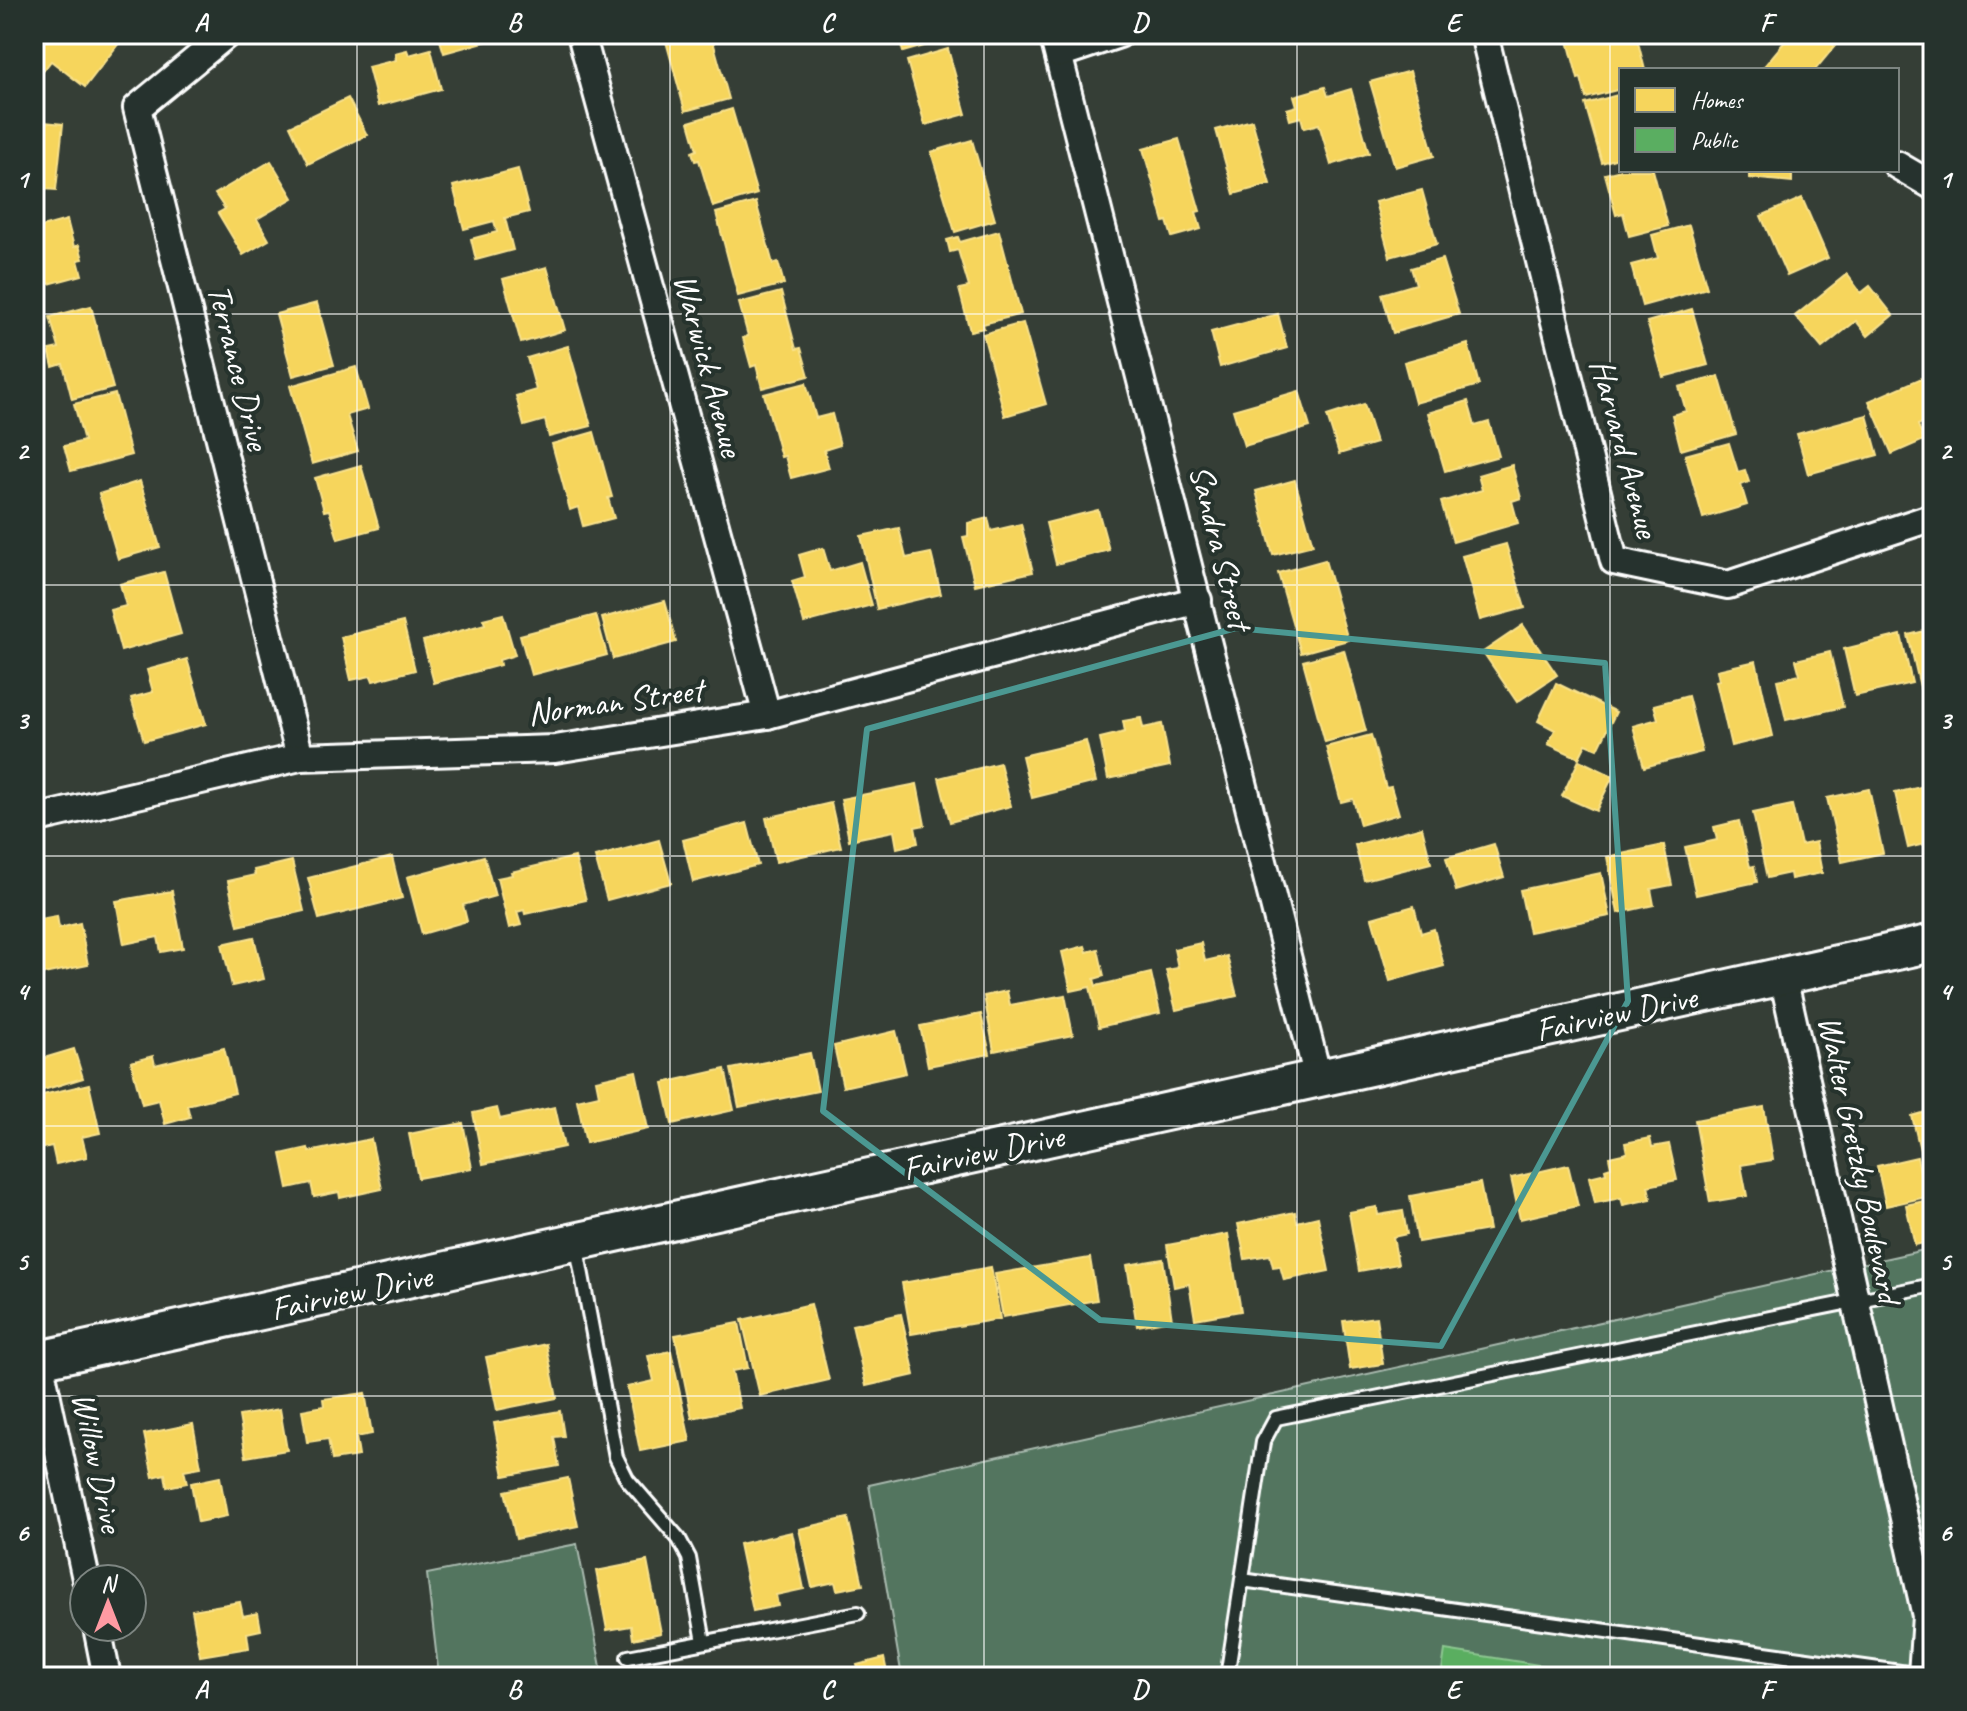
<svg xmlns="http://www.w3.org/2000/svg" width="1967" height="1711" viewBox="0 0 1967 1711" font-family="Caveat,sans-serif">
<style>
.green{fill:#53755f;stroke:#a9baaf;stroke-width:2}
.homes{fill:#f6d55c;stroke:#f9e28d;stroke-width:2}
.public{fill:#5aae61;stroke:#8cc690;stroke-width:2}
.lines{fill:none;stroke-linecap:round;stroke-linejoin:round}
.lane-casing{stroke:#fff;stroke-width:18}
.street-casing{stroke:#fff;stroke-width:32}
.secondary-casing{stroke:#fff;stroke-width:42}
.lane{stroke:#26332d;stroke-width:12}
.street{stroke:#26332d;stroke-width:26}
.secondary{stroke:#26332d;stroke-width:36}
.marked{fill:none;stroke:#4b9892;stroke-width:6;stroke-linejoin:round}
.grid{fill:none;stroke:#fff;stroke-width:2;stroke-opacity:0.55}
.labels{text-anchor:middle;dominant-baseline:central;stroke-width:8;stroke-linejoin:round;paint-order:stroke}
.street-label{font-size:34px;fill:#fff;stroke:#26332d}
.neatline{fill:none;stroke:#fff;stroke-width:3}
.grid-label{font-size:26px;text-anchor:middle;font-weight:bold;fill:#fff}
</style>
<rect width="100%" height="100%" fill="#353e36"/>
<filter id="ink" filterUnits="userSpaceOnUse"><feTurbulence type="fractalNoise" baseFrequency=".0125" numOctaves="2"/><feDisplacementMap in="SourceGraphic" scale="16" xChannelSelector="R" yChannelSelector="G"/><feConvolveMatrix kernelMatrix="1 2 1 2 8 2 1 2 1" color-interpolation-filters="sRGB"/></filter>
<g filter="url(#ink)">
<g class="green">
<path d="M1933,1248V1569L1909,1608L1933,1632V1677H902L869,1485Z"/>
<path d="M577,1544L603,1677H439L427,1574Z"/>
</g>
<g class="homes">
<path d="M45,34H64L69,38L72,34H126L85,87L51,61L34,83V45L36,46Z"/>
<path d="M438,34H509V35L444,53Z"/>
<path d="M664,34H711L729,99L685,111Z"/>
<path d="M898,34H943L945,40L903,52Z"/>
<path d="M1577,34H1636L1645,70H1621V89L1586,98L1581,78L1578,79L1567,37Z"/>
<path d="M1791,34H1820L1835,46L1815,70H1761Z"/>
<path d="M1920,34H1933V42L1919,37Z"/>
<path d="M431,49L441,89L378,106L368,67L396,60L395,53L407,50L409,55Z"/>
<path d="M948,49L966,114L925,125L907,61Z"/>
<path d="M1410,71L1434,156L1395,167L1370,82Z"/>
<path d="M1325,87L1328,96L1351,89L1369,153L1331,165L1319,124L1304,128L1301,117L1290,120L1287,109L1297,106L1294,96Z"/>
<path d="M1621,94V157L1602,163L1585,104Z"/>
<path d="M348,98L367,135L308,164L290,126Z"/>
<path d="M732,109L757,194L713,207L699,160L695,161L692,152L697,150L689,122Z"/>
<path d="M1252,120L1270,184L1234,194L1216,130Z"/>
<path d="M34,121L63,124L56,190L43,189V195L34,194Z"/>
<path d="M1179,139L1200,211L1196,212L1201,229L1172,237L1167,221L1164,222L1143,149Z"/>
<path d="M972,140L995,220L955,232L931,152Z"/>
<path d="M271,161L293,198L257,219L269,240L243,255L218,213L225,209L215,194Z"/>
<path d="M518,169L529,212L505,218L513,250L476,260L471,239L497,232L494,221L464,229L453,186Z"/>
<path d="M1621,170H1653L1668,226L1629,236L1623,213L1616,215L1605,174Z"/>
<path d="M1749,170H1792V182L1749,178Z"/>
<path d="M1422,190L1437,244L1390,257L1375,202Z"/>
<path d="M1802,198L1828,258L1787,276L1761,216Z"/>
<path d="M756,202L773,264L778,262L784,284L738,296L716,213Z"/>
<path d="M67,220L74,247L79,245L83,259L78,260L82,275L34,288V229Z"/>
<path d="M1689,225L1707,288L1642,306L1631,265L1658,258L1652,235Z"/>
<path d="M999,231L1021,314L983,324L984,328L970,331L959,289L969,287L958,250L950,252L947,240L958,237L960,242Z"/>
<path d="M1442,259L1459,314L1393,333L1382,294L1416,284L1411,268Z"/>
<path d="M547,267L565,330L521,343L503,279Z"/>
<path d="M1847,274L1861,293L1870,286L1893,315L1868,336L1856,321L1822,348L1795,316Z"/>
<path d="M781,292L796,349L801,348L809,376L762,388L756,365L751,367L743,338L748,336L739,303Z"/>
<path d="M317,303L334,365L293,376L276,314Z"/>
<path d="M91,306L113,388L72,399L63,364L53,367L49,350L59,348L50,317Z"/>
<path d="M1692,309L1708,365L1663,377L1647,322Z"/>
<path d="M1278,314L1287,348L1220,367L1211,332Z"/>
<path d="M1023,323L1046,404L1005,416L983,334Z"/>
<path d="M1468,344L1479,385L1415,403L1404,362Z"/>
<path d="M568,346L591,426L549,437L545,420L524,426L516,396L536,390L527,358Z"/>
<path d="M356,367L368,409L347,415L358,451L312,464L290,386Z"/>
<path d="M1719,376L1736,434L1681,450L1672,415L1686,411L1679,387Z"/>
<path d="M1924,377L1933,399V418L1918,425L1924,440L1892,454L1869,401Z"/>
<path d="M806,383L816,418L832,414L840,445L824,450L829,468L791,478L785,456L781,457L764,394Z"/>
<path d="M1299,391L1310,427L1244,446L1233,410Z"/>
<path d="M115,394L131,455L71,471L64,446L84,441L74,404Z"/>
<path d="M1468,401L1475,426L1489,422L1499,456L1445,471L1428,413Z"/>
<path d="M1364,404L1376,443L1339,454L1327,416Z"/>
<path d="M1867,415L1878,455L1808,474L1797,434Z"/>
<path d="M594,432L612,497L608,498L614,518L583,526L578,507L570,510L552,444Z"/>
<path d="M1729,443L1738,472L1745,470L1749,482L1741,485L1747,505L1703,518L1685,455Z"/>
<path d="M361,465L379,528L338,539L329,510L324,511L315,478Z"/>
<path d="M1512,465L1521,498L1512,501L1518,523L1453,542L1441,502L1482,490L1478,475Z"/>
<path d="M1295,480L1313,545L1273,555L1256,491Z"/>
<path d="M140,481L160,547L118,559L99,494Z"/>
<path d="M1098,510L1109,550L1056,564L1046,523Z"/>
<path d="M988,518L991,531L1021,524L1033,572L975,585L963,537L968,536V523Z"/>
<path d="M899,528L906,558L931,553L941,594L877,609L861,536Z"/>
<path d="M1506,544L1525,608L1480,620L1462,556Z"/>
<path d="M823,548L830,571L860,562L872,605L804,623L792,581L805,577L799,555Z"/>
<path d="M1325,560L1348,640L1301,653L1278,573Z"/>
<path d="M164,572L181,634L121,651L110,610L126,606L120,584Z"/>
<path d="M665,601L676,642L613,659L602,618Z"/>
<path d="M503,614L515,655L499,660L500,665L434,683L423,641L485,624L483,619Z"/>
<path d="M596,615L607,655L531,675L520,635Z"/>
<path d="M403,622L415,670L373,681L371,676L351,680L341,637Z"/>
<path d="M1523,625L1557,675L1517,702L1483,652Z"/>
<path d="M1933,629V688L1921,691L1908,635Z"/>
<path d="M1901,635L1912,683L1855,696L1844,649Z"/>
<path d="M1344,650L1366,731L1325,742L1303,661Z"/>
<path d="M1830,652L1843,707L1786,720L1777,680L1800,675L1796,660Z"/>
<path d="M187,659L206,724L144,741L131,698L153,692L147,670Z"/>
<path d="M1756,661L1773,736L1731,746L1716,681L1719,680L1717,670Z"/>
<path d="M1556,683L1616,712L1598,749L1586,744L1579,758L1548,744L1555,730L1538,721Z"/>
<path d="M1688,696L1702,752L1644,767L1633,726L1658,719L1654,705Z"/>
<path d="M1141,718L1143,728L1162,724L1170,766L1108,779L1100,738L1125,732L1123,721Z"/>
<path d="M1371,735L1386,788L1391,787L1399,814L1360,825L1353,799L1341,802L1326,747Z"/>
<path d="M1086,741L1096,782L1032,798L1022,756Z"/>
<path d="M1579,760L1613,776L1596,811L1562,796Z"/>
<path d="M1000,763L1011,806L950,822L939,778Z"/>
<path d="M917,784L925,825L915,827L918,843L897,848L894,831L849,840L841,799Z"/>
<path d="M1933,784V842L1908,848L1895,793Z"/>
<path d="M1869,789L1883,853L1842,862L1827,798Z"/>
<path d="M831,803L841,847L776,862L766,818Z"/>
<path d="M1792,805L1801,845L1816,842L1822,873L1791,879L1790,873L1767,878L1753,813Z"/>
<path d="M1739,821L1750,867L1754,866L1757,882L1696,895L1685,847L1717,840L1714,827Z"/>
<path d="M747,823L758,865L693,882L683,840Z"/>
<path d="M1422,827L1431,863L1364,880L1355,845Z"/>
<path d="M659,840L671,883L607,900L595,857Z"/>
<path d="M1494,844L1504,877L1456,891L1446,858Z"/>
<path d="M1664,845L1672,885L1651,889L1654,905L1618,913L1607,857Z"/>
<path d="M484,856L495,896L463,905L467,921L422,934L407,877Z"/>
<path d="M392,857L402,898L319,919L308,878Z"/>
<path d="M575,857L586,900L525,914L524,910L517,912L521,925L509,928L497,878L512,875L511,872Z"/>
<path d="M292,861L304,911L238,926L228,881L255,875L254,870Z"/>
<path d="M1601,873L1610,916L1529,932L1520,890Z"/>
<path d="M172,891L183,948L161,952L158,937L124,944L116,901Z"/>
<path d="M1414,906L1421,933L1434,929L1444,966L1390,981L1372,918Z"/>
<path d="M57,916L59,928L80,923L88,965L34,976V920Z"/>
<path d="M254,937L264,979L232,986L222,944Z"/>
<path d="M1201,943L1205,961L1227,956L1237,996L1176,1010L1166,970L1178,968L1174,949Z"/>
<path d="M1085,946L1087,952L1098,949L1104,976L1094,979L1096,986L1151,973L1160,1013L1099,1027L1090,987L1071,991L1062,952Z"/>
<path d="M1007,991L1010,1005L1065,995L1073,1035L994,1051L984,996Z"/>
<path d="M981,1014L990,1054L928,1066L920,1026Z"/>
<path d="M896,1031L906,1073L843,1087L834,1046Z"/>
<path d="M224,1048L235,1093L187,1105L190,1117L165,1124L159,1100L142,1104L131,1062L153,1056L155,1065Z"/>
<path d="M74,1049L83,1078L40,1091L34,1061Z"/>
<path d="M810,1053L818,1091L739,1107L731,1069Z"/>
<path d="M725,1069L734,1110L672,1124L663,1083Z"/>
<path d="M636,1071L648,1129L586,1143L577,1100L599,1095L596,1080Z"/>
<path d="M89,1084L100,1133L82,1137L87,1157L56,1164L52,1146L34,1150V1097Z"/>
<path d="M555,1107L564,1147L483,1164L473,1113L497,1108L500,1119Z"/>
<path d="M1764,1107L1773,1160L1741,1165L1747,1196L1710,1202L1695,1120Z"/>
<path d="M1933,1110V1165L1924,1167L1912,1116Z"/>
<path d="M463,1123L472,1168L418,1178L409,1134Z"/>
<path d="M1650,1138L1652,1147L1669,1144L1677,1180L1648,1186L1651,1199L1623,1205L1621,1198L1595,1203L1589,1177L1606,1173L1605,1169L1611,1167L1609,1157L1627,1153L1625,1143Z"/>
<path d="M371,1139L382,1189L340,1198L339,1192L314,1197L311,1183L288,1188L281,1154L308,1148L309,1152Z"/>
<path d="M1917,1157L1926,1197L1886,1206L1877,1166Z"/>
<path d="M1568,1165L1578,1206L1520,1219L1511,1178Z"/>
<path d="M1480,1183L1489,1230L1418,1242L1410,1196Z"/>
<path d="M1933,1199V1241L1915,1245L1906,1205Z"/>
<path d="M1377,1207L1378,1215L1403,1211L1407,1234L1393,1237L1398,1264L1359,1271L1349,1212Z"/>
<path d="M1295,1212L1297,1222L1318,1217L1329,1271L1284,1280L1280,1266L1273,1267L1270,1255L1245,1259L1238,1224Z"/>
<path d="M1228,1234L1241,1311L1195,1319L1189,1284L1174,1287L1167,1245Z"/>
<path d="M1090,1258L1097,1300L1003,1317L995,1274Z"/>
<path d="M1163,1259L1172,1320L1137,1326L1127,1265Z"/>
<path d="M991,1267L1000,1319L911,1334L902,1283Z"/>
<path d="M811,1304L829,1380L760,1396L742,1320Z"/>
<path d="M901,1314L915,1375L866,1386L852,1325Z"/>
<path d="M1376,1317L1383,1364L1350,1369L1343,1321Z"/>
<path d="M739,1323L748,1368L732,1371L740,1408L692,1418L675,1335Z"/>
<path d="M546,1344L557,1398L497,1410L486,1357Z"/>
<path d="M671,1351L690,1441L640,1451L627,1387L654,1381L648,1356Z"/>
<path d="M365,1393L372,1434L356,1437L359,1456L332,1460L328,1439L307,1442L302,1410L324,1406L323,1399Z"/>
<path d="M280,1409L287,1450L246,1457L239,1416Z"/>
<path d="M560,1411L564,1436L554,1437L559,1466L504,1476L494,1423Z"/>
<path d="M193,1424L201,1467L184,1470L187,1483L167,1487L165,1474L153,1477L144,1434Z"/>
<path d="M220,1477L227,1516L198,1522L191,1483Z"/>
<path d="M568,1478L578,1526L516,1539L505,1491Z"/>
<path d="M848,1518L863,1585L837,1590L835,1582L812,1587L799,1529Z"/>
<path d="M792,1532L804,1589L776,1595L778,1606L753,1611L739,1544Z"/>
<path d="M647,1561L661,1633L633,1639L631,1626L607,1630L596,1571Z"/>
<path d="M240,1602L243,1616L258,1613L261,1630L247,1633L249,1648L200,1656L192,1610Z"/>
<path d="M884,1658L888,1677H853L860,1675L857,1665Z"/>
<path d="M819,1672L820,1677H796Z"/>
</g>
<path class="public" d="M1445,1650L1608,1676L1615,1677H1441Z"/>
<g class="lines">
<defs>
<g id="lane">
<path d="M576,1243L616,1457L627,1479L679,1539L689,1558L704,1642"/>
<path d="M1242,1580L1922,1675"/>
<path d="M628,1657L858,1613"/>
<path d="M1227,1677L1263,1442L1276,1418L1933,1285"/>
</g>
<g id="street">
<path d="M227,34L137,108L300,757"/>
<path d="M581,34L767,715"/>
<path d="M1053,34L1318,1078"/>
<path d="M1484,34L1614,561L1728,585L1933,517"/>
<path d="M1059,54L1119,34"/>
<path d="M1897,165L1933,186"/>
<path d="M34,819L300,757L555,749L767,715L1198,600"/>
<path d="M1783,977L1926,1616L1922,1675L1933,1676"/>
<path d="M39,1360L86,1579"/>
<path d="M97,1627L107,1677"/>
</g>
<path id="secondary" d="M34,1361L1933,943"/>
</defs>
<use href="#lane" class="lane-casing"/>
<use href="#street" class="street-casing"/>
<use href="#secondary" class="secondary-casing"/>
<use href="#lane" class="lane"/>
<use href="#street" class="street"/>
<use href="#secondary" class="secondary"/>
</g>
</g>
<path class="marked" d="M1236,628L1605,663L1628,1001L1441,1346L1100,1320L823,1111L867,729Z"/>
<path class="grid" d="M357,34V1677M670,34V1677M984,34V1677M1297,34V1677M1610,34V1677M34,314H1933M34,585H1933M34,856H1933M34,1126H1933M34,1396H1933"/>
<g class="labels">
<g class="street-label">
<text transform="translate(709 365) rotate(75)">Warwick Avenue</text>
<text transform="translate(239 367) rotate(76)">Terrance Drive</text>
<text transform="translate(1625 448) rotate(75)">Harvard Avenue</text>
<text transform="translate(1221 547) rotate(76)">Sandra Street</text>
<text transform="translate(615 701) rotate(-8)">Norman Street</text>
<text transform="translate(1616 1013) rotate(-12)">Fairview Drive</text>
<text transform="translate(983 1152) rotate(-12)">Fairview Drive</text>
<text transform="translate(1860 1159) rotate(78)">Walter Gretzky Boulevard</text>
<text transform="translate(351 1292) rotate(-12)">Fairview Drive</text>
<text transform="translate(98 1462) rotate(78)">Willow Drive</text>
</g>
</g>
<rect width="1967" height="1711" fill="none" stroke="#26332d" stroke-width="88"/>
<rect x="1619" y="68" width="280" height="104" fill="#26332d" stroke="#7d8581" stroke-width="2"/>
<rect x="1635" y="88" width="40" height="24" fill="#f6d55c" stroke="#7d8581" stroke-width="2"/>
<text x="1691" y="108" font-size="24" fill="#ffffff">Homes</text>
<rect x="1635" y="128" width="40" height="24" fill="#5aae61" stroke="#7d8581" stroke-width="2"/>
<text x="1691" y="148" font-size="24" fill="#ffffff">Public</text>
<g transform="translate(108 1603)"><circle r="38" fill="#26332d" stroke="#7d8581" stroke-width="2"/>
<path d="M0-6L14 30L0 20L-14 30Z" fill="#ff9aa2"/>
<text y="-12" font-size="22" font-weight="bold" text-anchor="middle" fill="#ffffff">N</text>
</g>
<rect x="44" y="44" width="1879" height="1623" class="neatline"/>
<g class="grid-label">
<text x="201" y="31">A</text>
<text x="514" y="31">B</text>
<text x="827" y="31">C</text>
<text x="1140" y="31">D</text>
<text x="1453" y="31">E</text>
<text x="1766" y="31">F</text>
<text x="22" y="188">1</text>
<text x="1945" y="188">1</text>
<text x="22" y="459">2</text>
<text x="1945" y="459">2</text>
<text x="22" y="729">3</text>
<text x="1945" y="729">3</text>
<text x="22" y="1000">4</text>
<text x="1945" y="1000">4</text>
<text x="22" y="1270">5</text>
<text x="1945" y="1270">5</text>
<text x="22" y="1541">6</text>
<text x="1945" y="1541">6</text>
<text x="201" y="1698">A</text>
<text x="514" y="1698">B</text>
<text x="827" y="1698">C</text>
<text x="1140" y="1698">D</text>
<text x="1453" y="1698">E</text>
<text x="1766" y="1698">F</text>
</g>
</svg>
